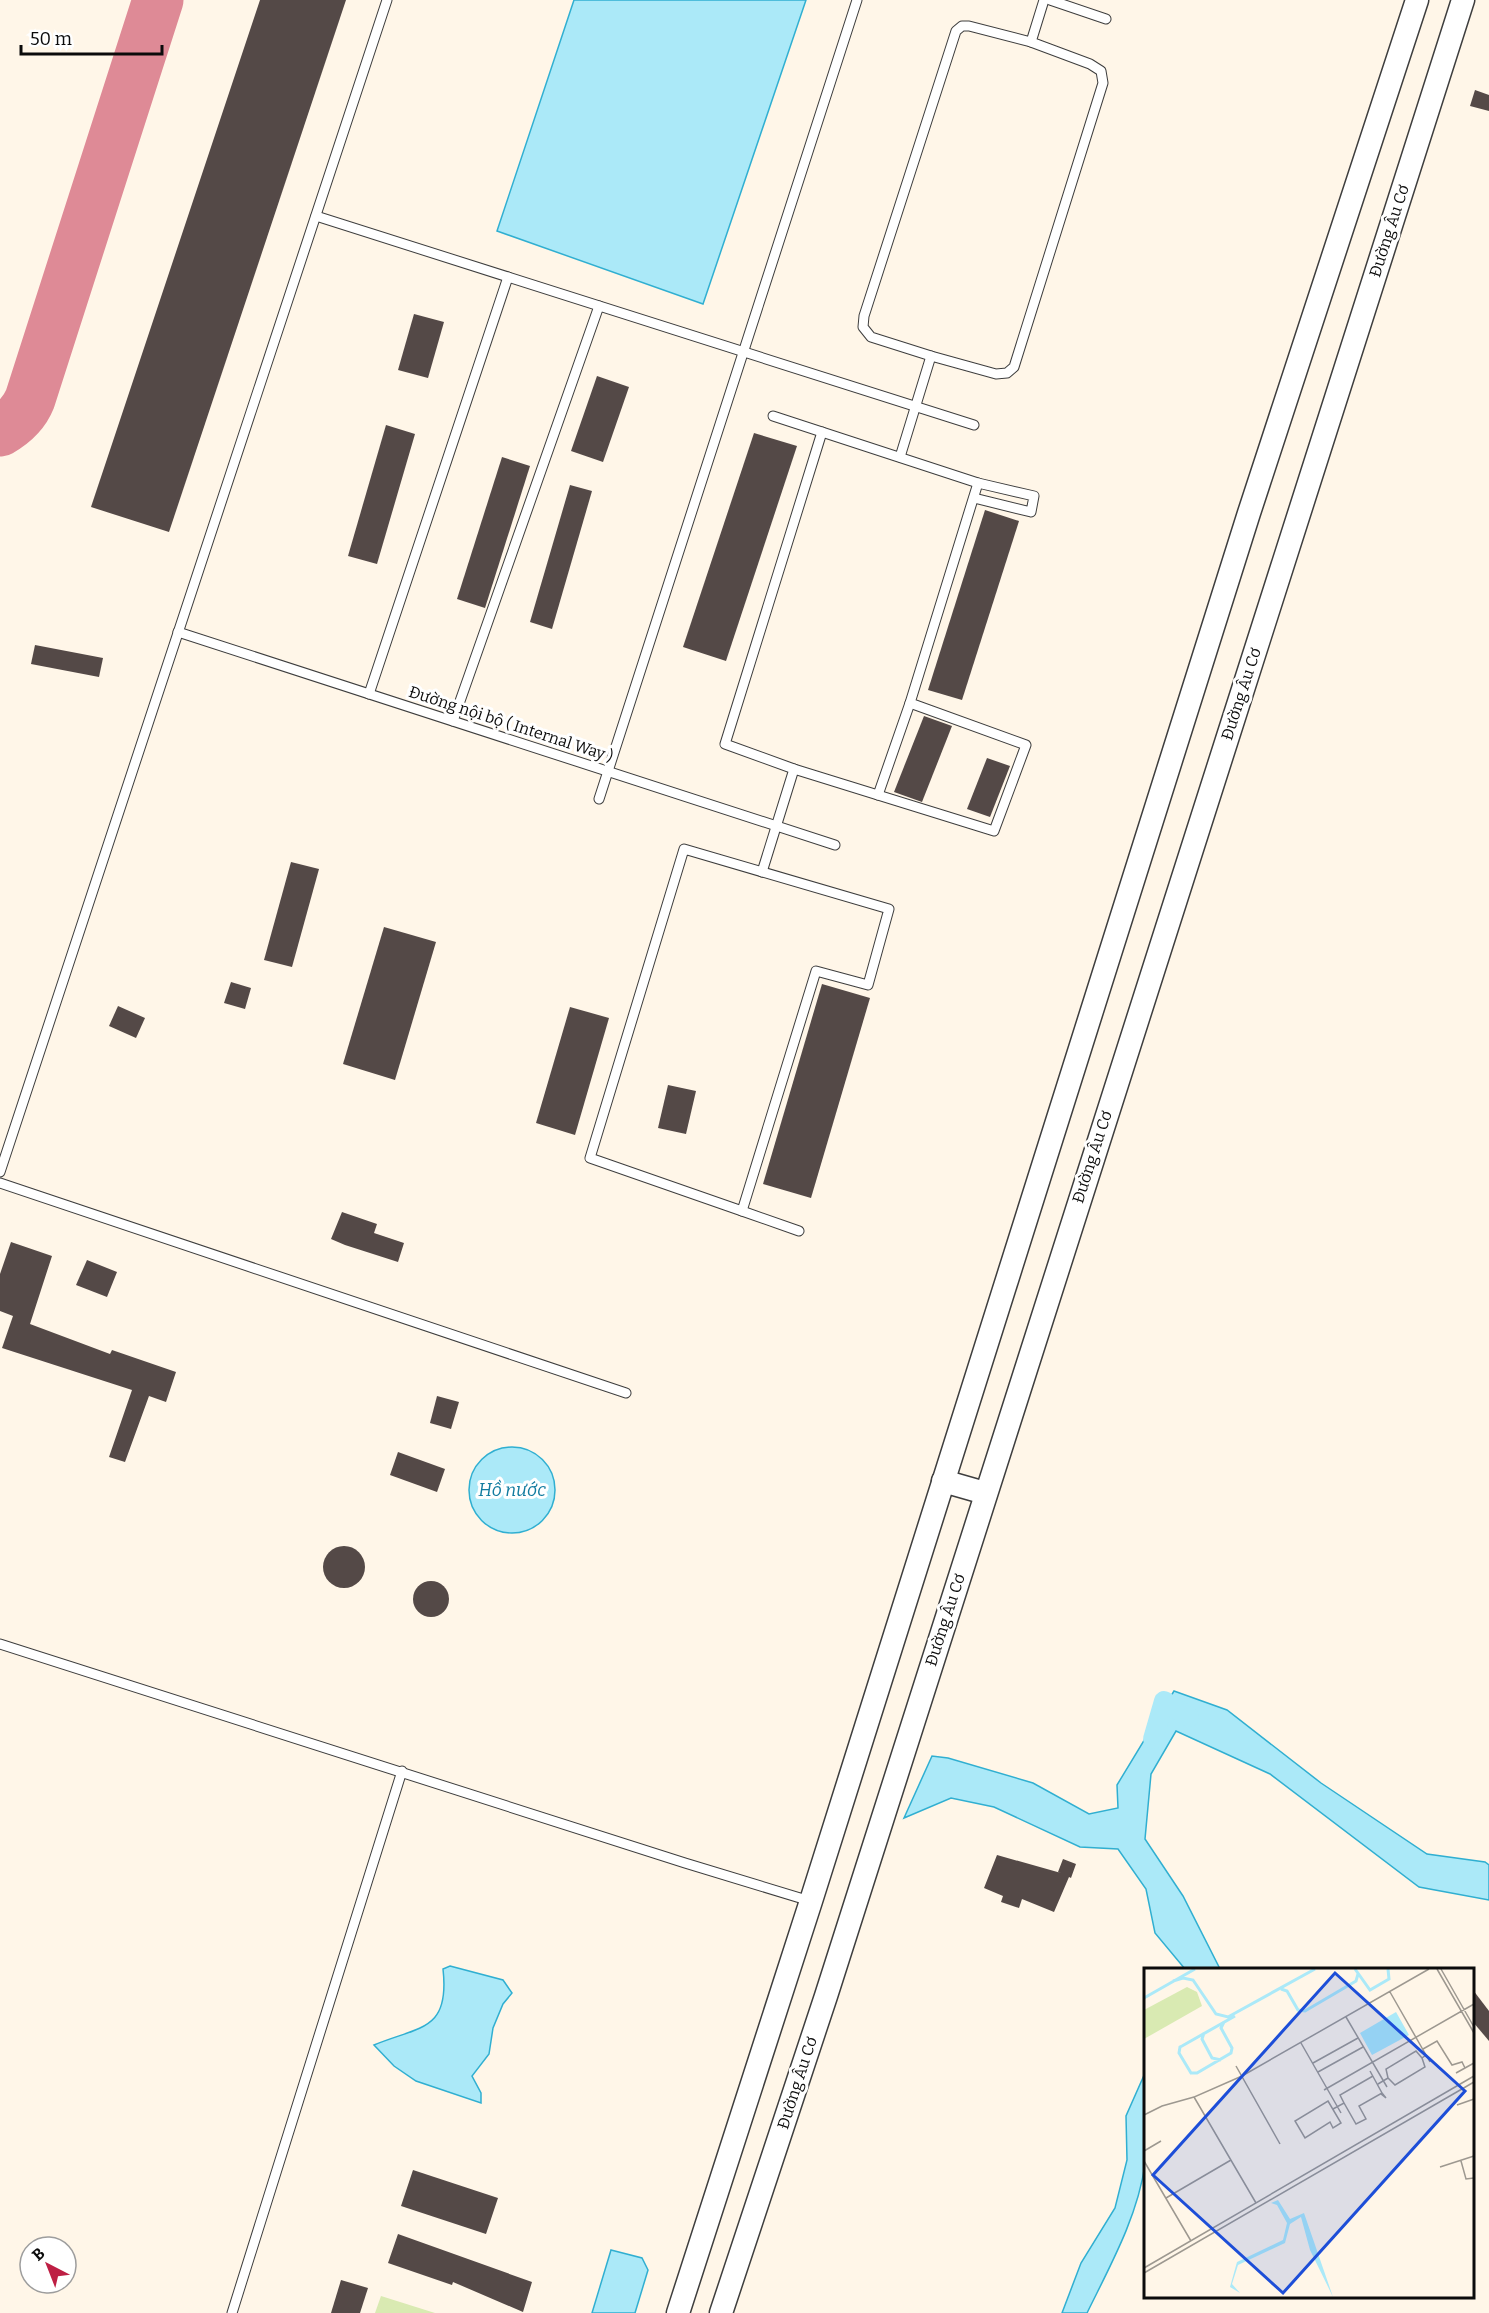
<svg xmlns="http://www.w3.org/2000/svg" width="1489" height="2313" viewBox="0 0 1489 2313" font-family="Bitter,serif">
<style>
.green{fill:#d9eab2}
.water{fill:#abe9f8;stroke:#30afd1;stroke-width:1.5}
.lines{fill:none;stroke-linecap:round;stroke-linejoin:round}
.canal{stroke:#abe9f8;stroke-width:20}
.taxiway{stroke:#de8a96;stroke-width:51}
.building{fill:#544947}
.service-casing{stroke:#3e3e3e;stroke-width:11}
.tertiary-casing{stroke:#3e3e3e;stroke-width:25}
.service{stroke:#fff;stroke-width:9}
.tertiary{stroke:#fff;stroke-width:22}
.labels{text-anchor:middle;dominant-baseline:central;stroke-width:6;stroke-linejoin:round;paint-order:stroke}
.street-label{font-size:16px;fill:#0b0b0b;stroke:#fff}
.water-label{font-size:18px;font-style:italic;fill:#117b9f;stroke:#fff}
.inset-river{fill:none;stroke:#abe9f8;stroke-width:3}
.inset-road{fill:none;stroke:#9d9890;stroke-width:1.5}
.view{fill:#1d4ed8;fill-opacity:0.15;stroke:#1d4ed8;stroke-width:3}
.inset-edge{fill:none;stroke:#0b0b0b;stroke-width:3}
</style>
<rect width="100%" height="100%" fill="#fff6e8"/>
<path class="green" d="M381,2296L435,2313H375Z"/>
<g class="water">
<path d="M574,0H806L703,304L497,231Z"/>
<circle cx="512" cy="1490" r="43"/>
<path d="M1174,1691L1227,1710L1321,1783L1427,1854L1485,1862L1489,1865V1900L1419,1887L1270,1774L1176,1731L1151,1774L1145,1839L1183,1896L1219,1967V1969H1185L1155,1933L1146,1889L1118,1849L1080,1847L994,1807L951,1798L904,1818L932,1756L948,1758L1033,1783L1089,1814L1118,1808L1117,1785Z"/>
<path d="M450,1966L503,1980L512,1993L503,2004L493,2028L489,2054L472,2076L481,2093V2103L416,2081L394,2066L374,2045C420,2026 450,2031 443,1969Z"/>
<path d="M1145,2073V2164C1138,2216 1110,2266 1087,2313H1062L1081,2263L1115,2208L1127,2160L1126,2116Z"/>
<path d="M611,2250L642,2258L648,2270L635,2313H592Z"/>
</g>
<g class="lines">
<path class="canal" d="M1153,1739L1164,1701L1189,1717"/>
<path class="taxiway" d="M0,431C14,423 24,414 30,399L158,0"/>
</g>
<g class="building">
<path d="M260,0H346L169,532L91,507Z"/>
<path d="M1475,90L1489,95V111L1470,106Z"/>
<path d="M414,314L444,322L428,378L398,370Z"/>
<path d="M597,376L629,387L603,462L571,451Z"/>
<path d="M386,425L415,434L377,564L348,556Z"/>
<path d="M754,433L797,446L726,661L683,647Z"/>
<path d="M502,457L530,466L485,608L457,599Z"/>
<path d="M570,485L592,491L552,629L530,622Z"/>
<path d="M985,510L1019,521L962,700L928,690Z"/>
<path d="M35,645L103,658L99,677L31,664Z"/>
<path d="M924,716L952,726L922,802L894,792Z"/>
<path d="M987,758L1010,766L990,817L967,809Z"/>
<path d="M291,862L319,869L292,967L264,960Z"/>
<path d="M384,927L436,942L395,1080L343,1064Z"/>
<path d="M231,982L251,988L245,1009L224,1003Z"/>
<path d="M822,984L870,998L811,1198L763,1184Z"/>
<path d="M118,1006L145,1018L136,1038L109,1026Z"/>
<path d="M570,1007L609,1018L575,1135L536,1123Z"/>
<path d="M668,1085L696,1091L686,1134L658,1128Z"/>
<path d="M342,1212L377,1224L374,1233L404,1243L398,1262L345,1245L331,1239Z"/>
<path d="M11,1242L52,1256L30,1324L110,1354L112,1350L176,1372L166,1402L149,1396L125,1462L109,1457L132,1390L2,1348L13,1316L0,1311V1274Z"/>
<path d="M87,1260L117,1272L107,1297L76,1285Z"/>
<path d="M437,1396L459,1402L451,1429L430,1423Z"/>
<path d="M398,1452L445,1469L437,1492L390,1475Z"/>
<circle cx="344" cy="1567" r="21"/>
<circle cx="431" cy="1599" r="18"/>
<path d="M997,1855L1061,1873L1058,1872L1063,1859L1076,1864L1071,1878L1069,1877L1054,1912L1022,1899L1019,1908L1001,1902L1003,1896L984,1888Z"/>
<path d="M1473,1990L1489,2011V2041L1473,2022Z"/>
<path d="M413,2170L498,2198L486,2234L401,2206Z"/>
<path d="M398,2234L532,2282L523,2312L453,2282L452,2285L388,2263Z"/>
<path d="M341,2280L368,2288L360,2313H331Z"/>
</g>
<g class="lines">
<defs>
<g id="service">
<path d="M1050,0L1106,19"/>
<path d="M316,216L974,425"/>
<path d="M931,356L871,337L863,327L864,316L956,31L962,26H969L1031,42"/>
<path d="M773,416L978,483"/>
<path d="M900,457L931,356L996,374L1007,373L1014,367L1103,83L1101,71L1090,64L1031,42L1044,0"/>
<path d="M178,632L835,845"/>
<path d="M369,694L508,277"/>
<path d="M453,721L599,306"/>
<path d="M794,769L725,744L822,432"/>
<path d="M878,795L910,703"/>
<path d="M599,799L857,0"/>
<path d="M684,849L889,909L868,985L816,971L742,1211L590,1158Z"/>
<path d="M762,872L794,769L994,831L1026,745L910,703L978,483L1034,496L1031,512L974,498"/>
<path d="M0,1172L387,0"/>
<path d="M0,1183L626,1393"/>
<path d="M742,1211L799,1231"/>
<path d="M0,1644L685,1863L810,1901"/>
<path d="M232,2313L402,1771"/>
</g>
<g id="tertiary">
<path d="M943,1481L985,1493"/>
<path d="M678,2313L811,1901L1249,513L1417,0"/>
<path d="M721,2313L826,1996L1463,0"/>
</g>
</defs>
<use href="#service" class="service-casing"/>
<use href="#tertiary" class="tertiary-casing"/>
<use href="#service" class="service"/>
<use href="#tertiary" class="tertiary"/>
</g>
<g class="labels">
<g class="street-label">
<text transform="translate(1389 231) rotate(-72)">Đường Âu Cơ</text>
<text transform="translate(1241 694) rotate(-72)">Đường Âu Cơ</text>
<text transform="translate(511 724) rotate(18)">Đường nội bộ ( Internal Way )</text>
<text transform="translate(1092 1157) rotate(-72)">Đường Âu Cơ</text>
<text transform="translate(945 1620) rotate(-72)">Đường Âu Cơ</text>
<text transform="translate(797 2083) rotate(-72)">Đường Âu Cơ</text>
</g>
<g class="water-label">
<text x="512" y="1490">Hồ nước</text>
</g>
</g>
<g transform="translate(1144 1968)">
<rect width="330" height="330" fill="#fff6e8"/>
<path d="M43,19L53,24L58,38L0,71V42Z" fill="#d9eab2"/>
<path d="M252,44L265,67L228,87L216,65ZM134,232L146,251L160,245L189,329L166,282L157,249L146,256L141,275L94,297L88,316L96,325L86,319L93,294L139,272L143,255L133,237L127,235Z" fill="#abe9f8"/>
<path class="inset-river" d="M211,1L226,22L245,11L244,1M29,13L39,10L49,12L72,46L84,49L171,1M137,21L143,23L154,42L161,43L212,13L214,6M0,30L51,1M80,54L77,60L88,80L87,85L53,105H47L35,85L36,79L38,78L91,48M60,65L58,71L68,90L77,92"/>
<path class="inset-road" d="M293,1L330,65M297,1L330,59M246,24L286,94M202,49L243,119M157,75L197,145M279,81L293,73L308,97L318,94L321,100M169,95L214,70M92,98L136,176M226,103L238,125M174,104L219,79M312,105L330,95M244,110L242,101L272,83L278,90M234,116L244,110L251,117L281,99L278,90L282,87M180,122L330,36M184,133L197,155L189,160L186,154L161,170L151,153ZM200,135L196,127L229,108M313,137L330,131M189,141L200,135L212,156L222,151L215,138L238,125L242,130L237,126M0,147L18,138L50,129M0,183L17,173M0,193L47,273M317,193L322,211L330,210M296,199L330,188M22,230L87,192M112,235L50,129L98,108L285,1M0,300L330,108M0,305L330,114"/>
<path class="view" d="M191,5L321,123L139,325L9,207Z"/>
<rect width="330" height="330" class="inset-edge"/>
</g>
<g transform="translate(48 2265) rotate(318)"><circle r="28" fill="#ffffff" stroke="#9d9d9d" stroke-width="1.5"/>
<path d="M0-4.5L10 22L0 15L-10 22Z" fill="#be1f44"/>
<text y="-9" font-size="16" font-weight="bold" text-anchor="middle" fill="#0b0b0b">B</text>
</g>
<path d="M21 45v9h141v-9" fill="none" stroke="#0b0b0b" stroke-width="3"/>
<text x="30" y="45" font-size="18" fill="#0b0b0b" stroke="#ffffff" stroke-width="4.5" paint-order="stroke">50 m</text>
</svg>
